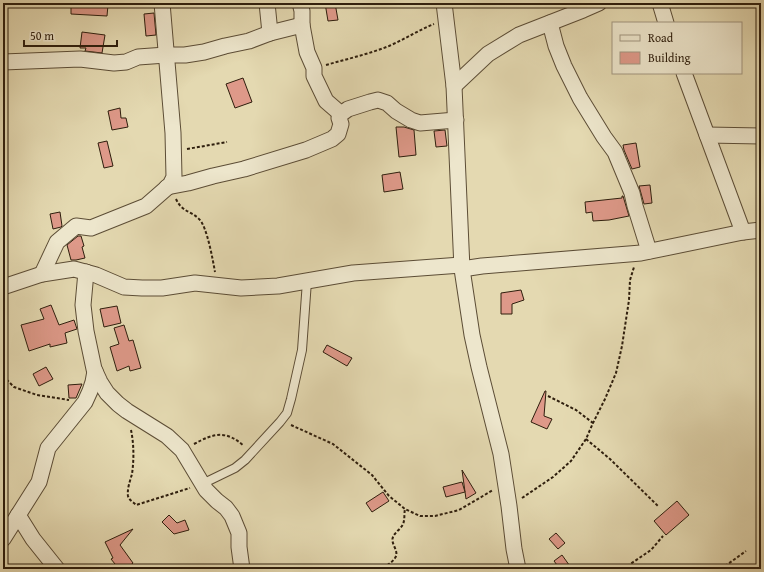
<svg xmlns="http://www.w3.org/2000/svg" width="764" height="572" viewBox="0 0 764 572" font-family="'Gentium Book Plus',serif">
<style>
.building{fill:#de9989;stroke:#2e1e0d}
.lines{fill:none;stroke-linecap:round;stroke-linejoin:round}
.lane-casing{stroke:#5c4d36;stroke-width:10}
.street-casing{stroke:#5c4d36;stroke-width:17}
.path{stroke:#2e1e0d;stroke-width:2;stroke-dasharray:3 2;stroke-linecap:butt}
.lane{stroke:#ede6cc;stroke-width:8}
.street{stroke:#ede6cc;stroke-width:15}
</style>
<rect width="100%" height="100%" fill="#e4d9b1"/>
<filter id="stains"><feTurbulence type="fractalNoise" baseFrequency=".005" numOctaves="4"/><feColorMatrix values="0 0 0 0 .2 0 0 0 0 .09 0 0 0 0 .02 0 0 0 .5 -.17"/></filter>
<radialGradient id="worn" r=".72"><stop offset=".6" stop-color="#630" stop-opacity="0"/><stop offset="1" stop-color="#630" stop-opacity=".3"/></radialGradient>
<g class="building">
<path d="M71,3L108,5L107,16L71,14Z"/>
<path d="M325,3H335L338,20L328,21Z"/>
<path d="M154,13L156,35L146,36L144,14Z"/>
<path d="M82,32L105,35L102,53L85,51L86,48H80Z"/>
<path d="M243,78L252,102L235,108L226,84Z"/>
<path d="M120,108L121,118H126L128,127L112,130L108,111Z"/>
<path d="M396,127H404L414,130L416,155L399,157Z"/>
<path d="M445,130L447,146L436,147L434,131Z"/>
<path d="M107,141L113,166L104,168L98,143Z"/>
<path d="M636,143L640,167L632,169L624,150L623,145Z"/>
<path d="M400,172L403,189L384,192L382,175Z"/>
<path d="M650,185L652,203L644,204L639,186Z"/>
<path d="M622,196H623L629,216L609,220L593,221L592,212L586,213L585,202L622,198Z"/>
<path d="M60,212L62,226L61,227L53,229L50,214Z"/>
<path d="M78,236H81L84,246L82,247L85,258L76,260H71L67,245Z"/>
<path d="M521,290L524,300L512,304V314H501V293Z"/>
<path d="M51,305L59,325L74,320L77,329L65,333L67,343L50,347V344L29,351L21,325L44,319L40,309Z"/>
<path d="M117,306L121,323L104,327L100,309Z"/>
<path d="M124,325L129,341L133,340L141,368L130,371L129,366L117,371L110,347L119,344L114,328Z"/>
<path d="M327,345L352,358L347,366L323,352Z"/>
<path d="M46,367L53,379L39,386L33,374Z"/>
<path d="M82,384L76,398H69L68,385Z"/>
<path d="M545,391H546L544,416L552,419L547,429L531,422Z"/>
<path d="M462,470L476,493L466,499Z"/>
<path d="M462,482L465,492L446,497L443,487Z"/>
<path d="M383,492L389,501L372,512L366,503Z"/>
<path d="M677,501L689,515L666,535L654,521Z"/>
<path d="M169,515L177,523L185,520L189,530L174,534L162,522Z"/>
<path d="M133,529L120,545L133,563L126,569H119L111,559L113,558L105,542Z"/>
<path d="M556,533L565,543L558,549L549,539Z"/>
<path d="M562,555L572,569H560L554,561Z"/>
</g>
<g class="lines">
<defs>
<path id="lane" d="M202,484L235,468L245,460L280,422L287,413L291,399L302,350L307,281"/>
<g id="street">
<path d="M267,3L270,33"/>
<path d="M300,3L302,11V25L307,52L314,68V76L326,101L341,114"/>
<path d="M444,3L454,86L462,269L472,335L479,367L501,454L509,506L514,549L518,569"/>
<path d="M660,3L666,23"/>
<path d="M550,23L556,46L564,66L580,98L604,137L615,152L632,193L635,206L649,251"/>
<path d="M3,62L80,59L114,63L126,62L138,57L166,55H185L204,52L225,46L249,41L270,33L302,25"/>
<path d="M684,73L743,232"/>
<path d="M454,86L488,54L519,35L583,10L599,3"/>
<path d="M707,135L761,136"/>
<path d="M167,187L188,183L213,176L244,169L306,150L332,139L338,134L341,124L339,118L341,114L348,109L370,102L378,100L387,103L396,111L411,120L420,123L456,120"/>
<path d="M462,269L482,266L641,253L743,232L761,230"/>
<path d="M86,272L83,305L86,331L94,369L100,382L107,393L118,404L127,411L167,436L182,450L206,490L217,501L226,508L232,516L239,533V547L242,569"/>
<path d="M42,274L57,242L76,226L91,228L146,206L170,185L174,177L173,133L162,3"/>
<path d="M3,287L42,274L74,269L96,275L124,287L142,288H162L195,283L241,288L278,286L353,273L461,265"/>
<path d="M18,515L33,539L57,569"/>
<path d="M3,539L39,482L48,448L85,402L90,391L93,382L95,371"/>
</g>
</defs>
<use href="#lane" class="lane-casing"/>
<use href="#street" class="street-casing"/>
<g class="path">
<path d="M326,65C347,59 369,54 389,46C405,39 419,30 434,24"/>
<path d="M187,149L227,142"/>
<path d="M176,199C182,212 191,211 199,219C207,226 213,261 215,272"/>
<path d="M3,376L14,387L37,395L69,400"/>
<path d="M548,396L576,410L593,423"/>
<path d="M291,425L333,444L372,475L389,496L405,509L420,516H435L459,510L488,493L493,490"/>
<path d="M131,430C134,444 134,460 132,474C130,481 127,489 128,496C129,500 133,502 136,505L190,488"/>
<path d="M586,439L610,459L659,507"/>
<path d="M194,444C214,433 226,430 244,446"/>
<path d="M522,498L553,477L571,461L586,439L593,423L605,399L616,373L622,346L629,300L630,280L634,267"/>
<path d="M384,569C387,564 392,563 395,558C400,551 390,544 393,537C395,532 401,529 403,524C405,520 404,513 405,509"/>
<path d="M623,569L651,550L663,536"/>
<path d="M721,569L746,551"/>
</g>
<use href="#lane" class="lane"/>
<use href="#street" class="street"/>
</g>
<rect width="764" height="572" fill="none" stroke="#e4d9b1" stroke-width="16"/>
<rect x="4" y="4" width="756" height="564" fill="none" stroke="#2e1e0d" stroke-width="2"/>
<rect x="8" y="8" width="748" height="556" fill="none" stroke="#2e1e0d"/>
<rect x="612" y="22" width="130" height="52" fill="#ede6cc" stroke="#a19680"/>
<rect x="620" y="35" width="20" height="6" fill="#ede6cc" stroke="#a19680"/>
<text x="648" y="42" font-size="12" fill="#2e1e0d">Road</text>
<rect x="620" y="52" width="20" height="12" fill="#de9989" stroke="#a19680"/>
<text x="648" y="62" font-size="12" fill="#2e1e0d">Building</text>
<path d="M24 40v6h93v-6" fill="none" stroke="#2e1e0d" stroke-width="2"/>
<text x="30" y="40" font-size="12" fill="#2e1e0d" stroke="#ede6cc" stroke-width="3" paint-order="stroke">50 m</text>
<rect width="100%" height="100%" filter="url(#stains)"/>
<rect width="100%" height="100%" fill="url(#worn)"/>
</svg>
